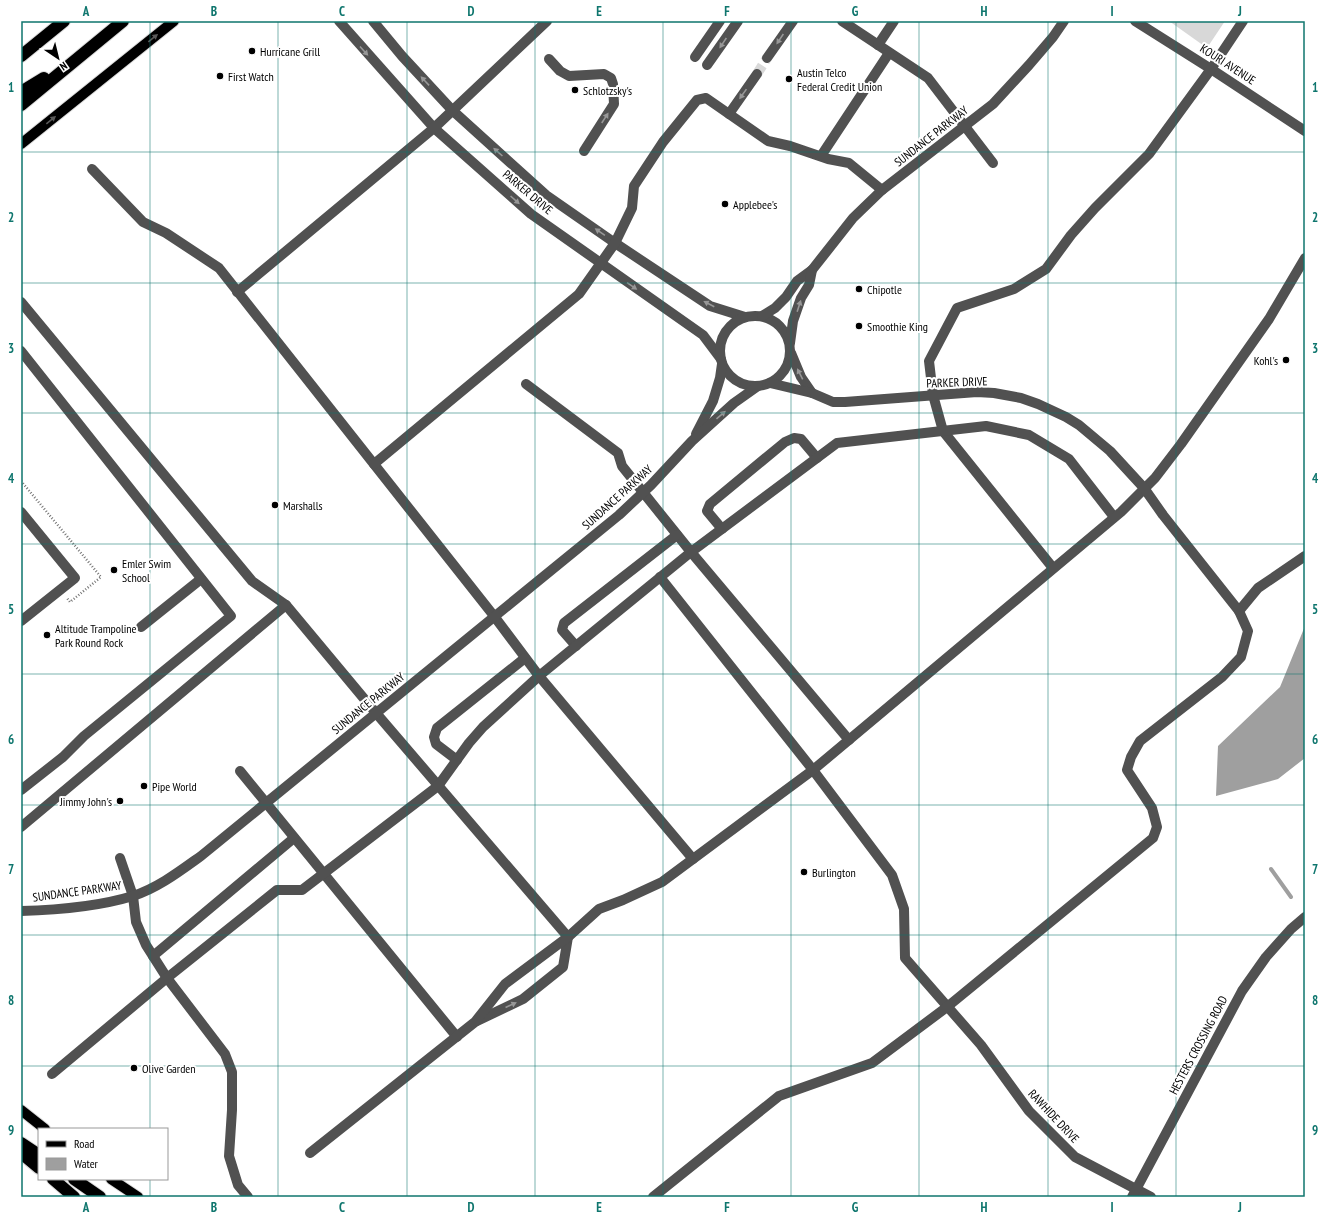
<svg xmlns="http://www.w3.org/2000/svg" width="1326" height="1218" viewBox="0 0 1326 1218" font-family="'PT Sans Narrow',sans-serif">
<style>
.green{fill:#d8d8d8}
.water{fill:#9f9f9f}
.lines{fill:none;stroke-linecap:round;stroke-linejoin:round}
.stream{stroke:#9f9f9f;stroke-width:4}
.minor-tunnel{stroke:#d9d9d9;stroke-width:10;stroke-dasharray:10 5;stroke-linecap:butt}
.major-casing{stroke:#dbdbdb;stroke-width:12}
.highway-casing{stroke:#dbdbdb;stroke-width:14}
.path{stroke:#737373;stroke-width:2.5;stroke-dasharray:1 2;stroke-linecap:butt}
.minor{stroke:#515151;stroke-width:10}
.major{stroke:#000;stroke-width:10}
.highway{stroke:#000;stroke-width:12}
.oneway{fill:#595959}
.oneway2{fill:#979797}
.grid{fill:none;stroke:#0f766e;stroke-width:1;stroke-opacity:0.55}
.poi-dot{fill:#000;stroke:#fff;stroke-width:1.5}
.labels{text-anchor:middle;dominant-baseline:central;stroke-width:4;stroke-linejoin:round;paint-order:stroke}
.poi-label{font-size:12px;fill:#000;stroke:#fff;text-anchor:start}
.street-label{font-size:12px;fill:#000;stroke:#fff}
.neatline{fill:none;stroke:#0f766e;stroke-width:1.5}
.grid-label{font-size:13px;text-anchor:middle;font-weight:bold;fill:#0f766e}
</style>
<rect width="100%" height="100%" fill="#fff"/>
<path class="green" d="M1169,21H1225L1207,48Z"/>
<path class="water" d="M1305,626V758L1278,779L1216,796L1218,746L1280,687Z"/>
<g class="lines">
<path class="stream" d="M1271,869L1291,897"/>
<path class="minor-tunnel" d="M757,74L767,58"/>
<defs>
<g id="major">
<path d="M21,144L174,21"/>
<path d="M21,1110L45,1129"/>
<path d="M111,1179L138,1197"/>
</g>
<g id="highway">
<path d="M21,56L64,21"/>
<path d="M21,92L44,78"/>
<path d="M21,105L123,21"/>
<path d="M21,1143L39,1155"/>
<path d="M21,1153L39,1168"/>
<path d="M53,1179L74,1197"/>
<path d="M74,1179L100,1197"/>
</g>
</defs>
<use href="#major" class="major-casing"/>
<use href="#highway" class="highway-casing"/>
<path class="path" d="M21,481L101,577L70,602L67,598"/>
<g class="minor">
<path d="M339,21L434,128L531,214L703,335L721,359"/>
<path d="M373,21L402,56L452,110L546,195L615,243L710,306L745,317"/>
<path d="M842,21L928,78L993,163"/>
<path d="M1135,21L1211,69L1305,131"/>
<path d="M878,45L894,21"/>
<path d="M695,57L720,21"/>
<path d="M767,58L793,21"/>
<path d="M549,59L560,71L569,76L604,74L611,78L613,84L614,104L584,151"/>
<path d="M707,65L738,21"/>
<path d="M729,114L757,74"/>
<path d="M821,156L889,53"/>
<path d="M92,169L143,222L166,233L219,268L494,616L539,676L693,859"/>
<path d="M237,292L434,128L547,21"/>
<path d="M21,302L252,581L286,605L376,713L568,937L563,967L523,999L477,1021"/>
<circle cx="755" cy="351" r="35"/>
<path d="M762,316L775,308L786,297L797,281L812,270L853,218L882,190L993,104L1029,65L1053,37L1064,21"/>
<path d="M790,343L793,321L801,298L809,285L812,270"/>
<path d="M21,351L231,616L84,736L63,757L21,790"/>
<path d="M791,353L801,377L812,393"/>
<path d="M526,384L618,453L622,466L691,552L849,740"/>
<path d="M696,434L713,401L720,378L722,364"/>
<path d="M374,464L579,294L615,243L632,208L634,186L663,142L697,100L706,98L768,141L790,146L828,159L849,163L882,190"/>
<path d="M21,512L75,578L21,621"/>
<path d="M722,529L707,511L710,504L785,442L794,438L801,439L817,458"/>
<path d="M1053,568L943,431L933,395L929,361L957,308L1014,289L1046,269L1071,235L1095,208L1149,154L1211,69L1243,21"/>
<path d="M660,577L813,770L892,875L904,909L905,958L981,1045L1029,1111L1075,1157L1151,1197"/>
<path d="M1239,611L1258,588L1305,556"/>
<path d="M141,627L201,579"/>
<path d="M576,646L562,630L564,623L677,535"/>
<path d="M457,760L436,744L434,737L437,728L525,658"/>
<path d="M240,771L457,1037"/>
<path d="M21,827L286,605"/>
<path d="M120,858L133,896L136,922L146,945L167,978L225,1054L232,1072V1110L229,1156L238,1185L248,1197"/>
<path d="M21,911C58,910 97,907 133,896C158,888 180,871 201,856L619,515L651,485L692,441L734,403L758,386"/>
<path d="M153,956L294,838"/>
<path d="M52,1074L167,978L277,890H302L438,786L469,743L483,727L539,676L691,552L837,443L986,426L1029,435L1069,459L1114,517"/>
<path d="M310,1153L475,1022L505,984L568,937L599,909L623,900L662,882L813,770L1121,512L1155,478L1181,444L1269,319L1305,258"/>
<path d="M653,1197L779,1096L872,1063L947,1007L1153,838L1157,827L1152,808L1127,770L1131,757L1140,741L1222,677L1241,657L1248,631L1239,611L1163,515L1144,488L1110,451L1079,425L1066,417L1038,404L1021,398L994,393L977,392L845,402H833L812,393L770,383"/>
<path d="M1132,1197L1242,991L1266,957L1291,929L1305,917"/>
</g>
<use href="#major" class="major"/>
<use href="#highway" class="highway"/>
</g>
<defs><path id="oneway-solid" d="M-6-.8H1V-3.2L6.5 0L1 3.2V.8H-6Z"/></defs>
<g class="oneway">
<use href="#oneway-solid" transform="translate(153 38) rotate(-39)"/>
<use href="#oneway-solid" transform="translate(51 120) rotate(-39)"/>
</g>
<g class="oneway2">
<use href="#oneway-solid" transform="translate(780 39) rotate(124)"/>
<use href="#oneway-solid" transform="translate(723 43) rotate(124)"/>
<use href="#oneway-solid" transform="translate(364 51) rotate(48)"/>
<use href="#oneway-solid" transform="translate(425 81) rotate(-133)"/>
<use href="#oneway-solid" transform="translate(743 94) rotate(125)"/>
<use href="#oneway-solid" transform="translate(605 118) rotate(-57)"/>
<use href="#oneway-solid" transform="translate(498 152) rotate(-138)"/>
<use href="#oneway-solid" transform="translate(515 200) rotate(42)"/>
<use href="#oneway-solid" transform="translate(600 232) rotate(-145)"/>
<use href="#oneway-solid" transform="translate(632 286) rotate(35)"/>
<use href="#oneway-solid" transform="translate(709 304) rotate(-152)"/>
<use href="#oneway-solid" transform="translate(799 306) rotate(-72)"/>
<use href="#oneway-solid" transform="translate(800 374) rotate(-117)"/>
<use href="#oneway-solid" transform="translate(721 415) rotate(-41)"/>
<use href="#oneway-solid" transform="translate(511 1005) rotate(-25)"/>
</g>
<path class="grid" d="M150,21V1129M278,21V1197M407,21V1197M535,21V1197M663,21V1197M791,21V1197M919,21V1197M1048,21V1197M1176,21V1197M21,152H1305M21,283H1305M21,413H1305M21,544H1305M21,674H1305M21,805H1305M21,935H1305M21,1066H1305M150,1179V1197"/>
<g class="poi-dot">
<circle cx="252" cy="51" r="4"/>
<circle cx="220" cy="76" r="4"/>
<circle cx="789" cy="79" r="4"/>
<circle cx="575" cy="90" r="4"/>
<circle cx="725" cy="204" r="4"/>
<circle cx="859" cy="289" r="4"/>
<circle cx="859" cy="326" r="4"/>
<circle cx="1286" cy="360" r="4"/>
<circle cx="275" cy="505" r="4"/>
<circle cx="114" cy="570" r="4"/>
<circle cx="47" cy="635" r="4"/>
<circle cx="144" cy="786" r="4"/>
<circle cx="120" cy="801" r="4"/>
<circle cx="804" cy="872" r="4"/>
<circle cx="134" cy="1068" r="4"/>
</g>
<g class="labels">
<g class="poi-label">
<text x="260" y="51">Hurricane Grill</text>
<text x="797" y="72">Austin Telco<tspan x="797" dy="14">Federal Credit Union</tspan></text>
<text x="228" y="76">First Watch</text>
<text x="583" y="90">Schlotzsky's</text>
<text x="733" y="204">Applebee's</text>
<text x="867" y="289">Chipotle</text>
<text x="867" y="326">Smoothie King</text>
<text x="1278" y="360" text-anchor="end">Kohl's</text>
<text x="283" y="505">Marshalls</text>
<text x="122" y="563">Emler Swim<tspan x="122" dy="14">School</tspan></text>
<text x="55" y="628">Altitude Trampoline<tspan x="55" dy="14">Park Round Rock</tspan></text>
<text x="152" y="786">Pipe World</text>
<text x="112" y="801" text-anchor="end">Jimmy John's</text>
<text x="812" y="872">Burlington</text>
<text x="142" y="1068">Olive Garden</text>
</g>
<g class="street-label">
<text transform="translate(1228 64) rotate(33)">KOURI AVENUE</text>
<text transform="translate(931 136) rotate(-38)">SUNDANCE PARKWAY</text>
<text transform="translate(528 192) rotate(40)">PARKER DRIVE</text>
<text transform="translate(957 382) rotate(-2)">PARKER DRIVE</text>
<text transform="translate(617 497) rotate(-42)">SUNDANCE PARKWAY</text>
<text transform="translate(368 703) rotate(-39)">SUNDANCE PARKWAY</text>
<text transform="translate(77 891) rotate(-8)">SUNDANCE PARKWAY</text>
<text transform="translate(1198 1045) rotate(-62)">HESTERS CROSSING ROAD</text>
<text transform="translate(1054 1116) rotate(47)">RAWHIDE DRIVE</text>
</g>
</g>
<rect width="1326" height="1218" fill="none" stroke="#ffffff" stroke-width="44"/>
<rect x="38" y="1128" width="130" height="52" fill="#ffffff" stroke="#999999"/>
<rect x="46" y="1141" width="20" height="6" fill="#000000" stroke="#999999"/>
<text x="74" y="1148" font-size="12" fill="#000000">Road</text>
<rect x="46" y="1158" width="20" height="12" fill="#9f9f9f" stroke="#999999"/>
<text x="74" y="1168" font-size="12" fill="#000000">Water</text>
<g transform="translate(58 58) rotate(145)" stroke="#ffffff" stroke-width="3" paint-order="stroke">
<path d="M0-3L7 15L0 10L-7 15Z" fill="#000000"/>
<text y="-6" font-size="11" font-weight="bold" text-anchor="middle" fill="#000000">N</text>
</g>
<rect x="22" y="22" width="1282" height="1174" class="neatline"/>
<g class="grid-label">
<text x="86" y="16">A</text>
<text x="214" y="16">B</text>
<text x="342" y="16">C</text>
<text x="471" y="16">D</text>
<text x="599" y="16">E</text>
<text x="727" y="16">F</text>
<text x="855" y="16">G</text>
<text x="984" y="16">H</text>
<text x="1112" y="16">I</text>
<text x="1240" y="16">J</text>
<text x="11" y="92">1</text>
<text x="1315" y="92">1</text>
<text x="11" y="222">2</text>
<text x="1315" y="222">2</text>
<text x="11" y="353">3</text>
<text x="1315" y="353">3</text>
<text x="11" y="483">4</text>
<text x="1315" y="483">4</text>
<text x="11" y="614">5</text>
<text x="1315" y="614">5</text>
<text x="11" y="744">6</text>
<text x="1315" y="744">6</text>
<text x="11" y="874">7</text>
<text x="1315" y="874">7</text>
<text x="11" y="1005">8</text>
<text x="1315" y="1005">8</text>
<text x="11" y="1135">9</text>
<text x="1315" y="1135">9</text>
<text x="86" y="1212">A</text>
<text x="214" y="1212">B</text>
<text x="342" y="1212">C</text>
<text x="471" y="1212">D</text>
<text x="599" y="1212">E</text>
<text x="727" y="1212">F</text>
<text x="855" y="1212">G</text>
<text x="984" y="1212">H</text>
<text x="1112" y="1212">I</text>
<text x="1240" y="1212">J</text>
</g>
</svg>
